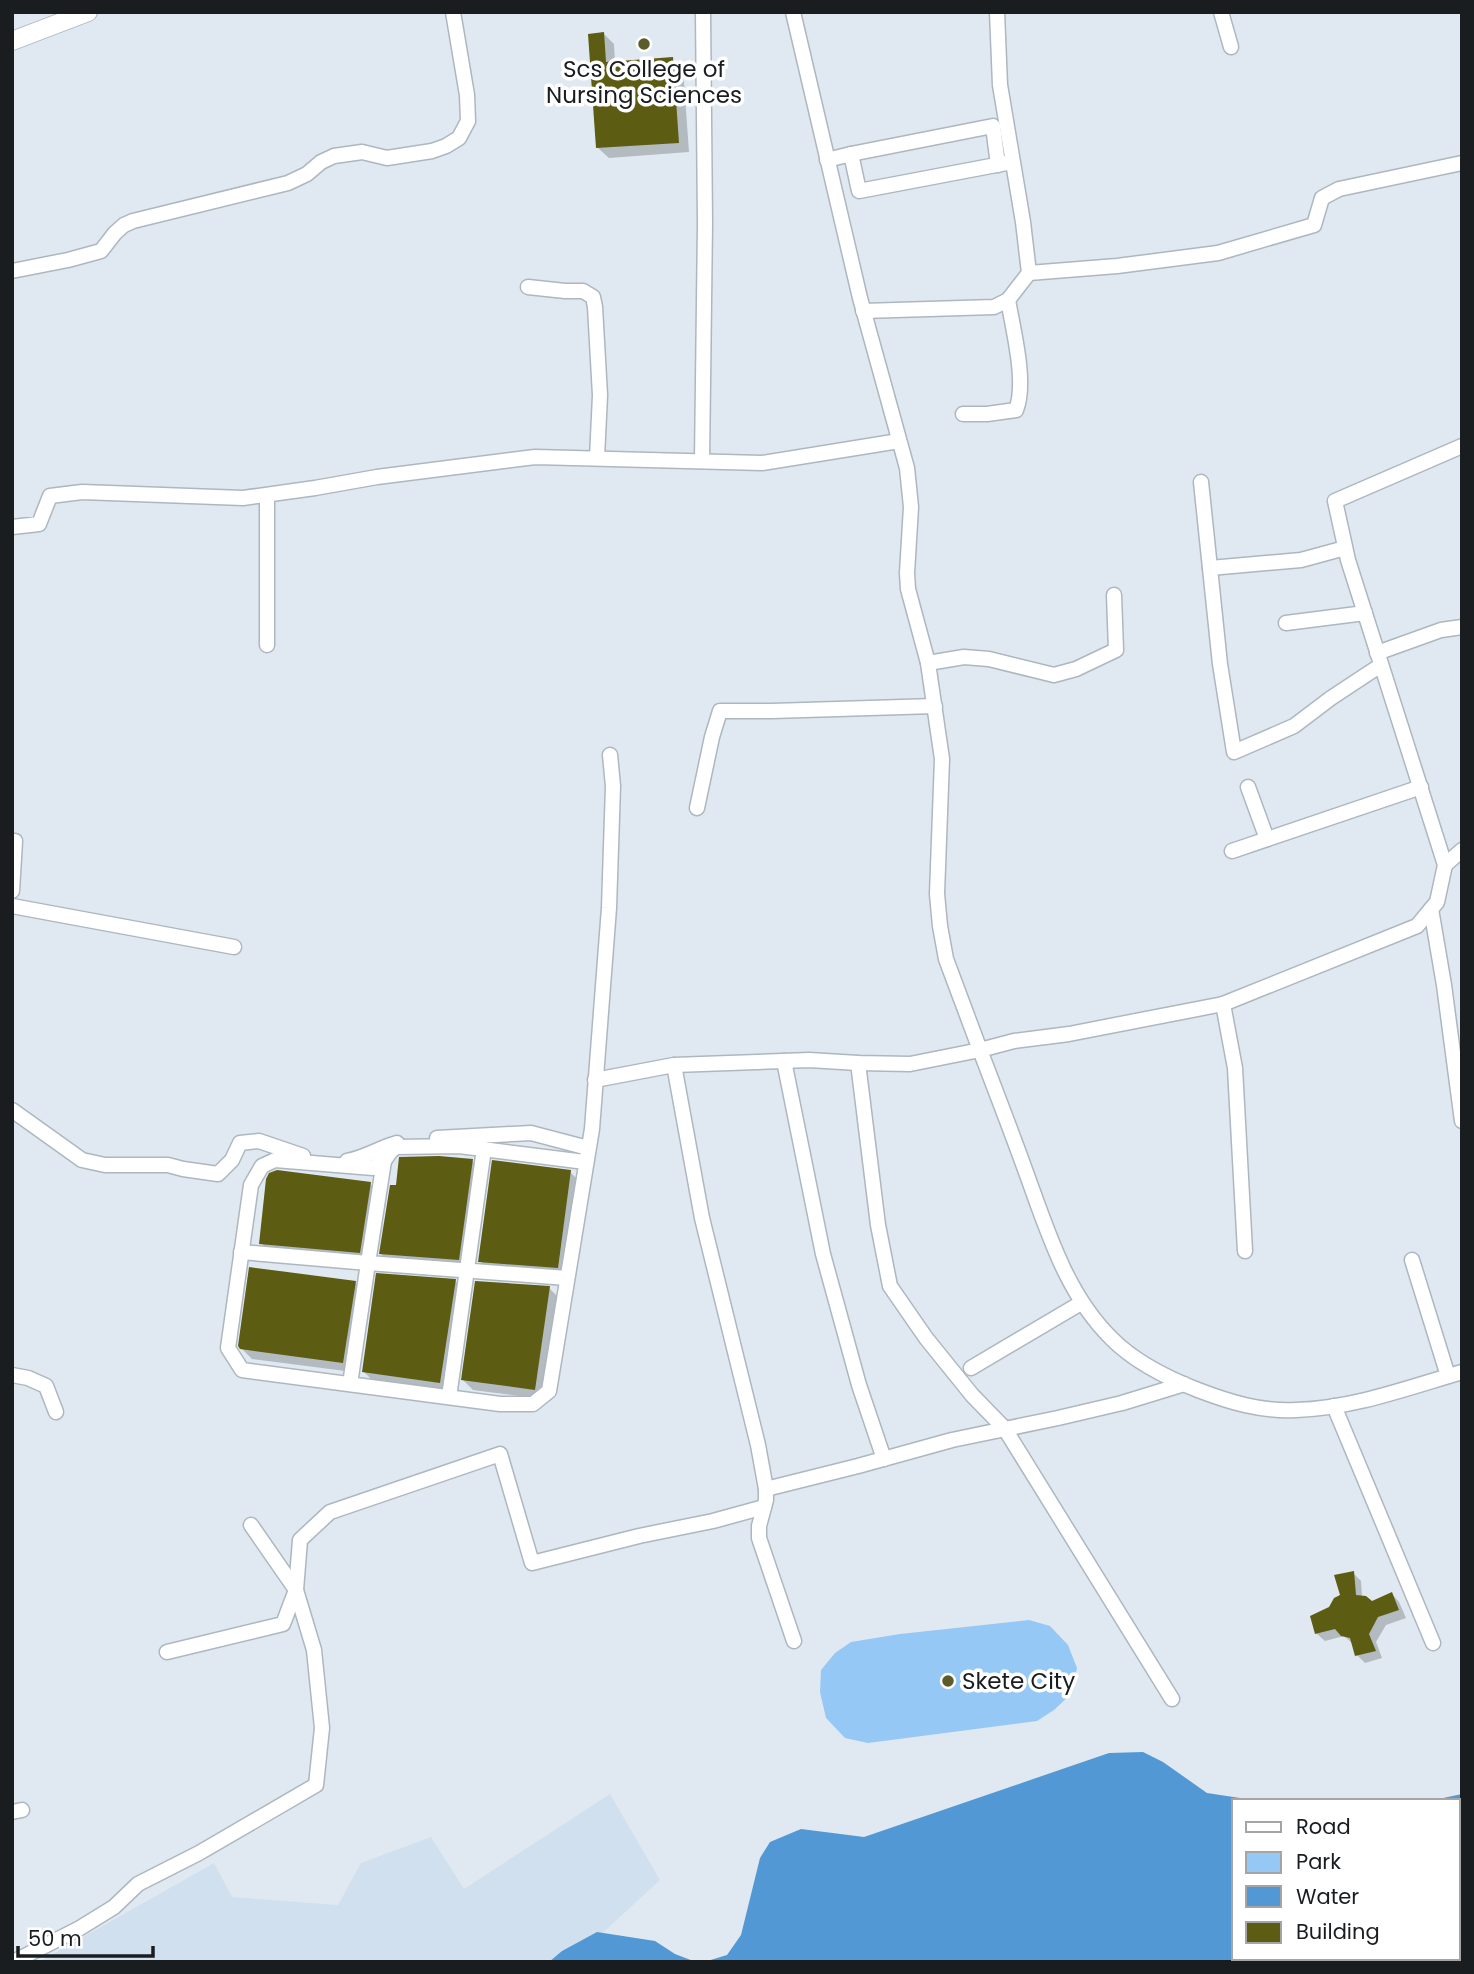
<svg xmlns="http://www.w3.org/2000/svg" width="1474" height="1974" viewBox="0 0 1474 1974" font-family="Poppins,sans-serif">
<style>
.built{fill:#d1e0ee}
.green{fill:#96c8f5}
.water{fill:#5198d4}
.shadow{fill:#0003}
.building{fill:#5c5c12}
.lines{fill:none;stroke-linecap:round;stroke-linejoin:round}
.minor-casing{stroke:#aeb7bf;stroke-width:17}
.tertiary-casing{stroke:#aeb7bf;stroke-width:20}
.minor{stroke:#fff;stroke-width:14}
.tertiary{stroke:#fff;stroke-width:18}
.poi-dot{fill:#5b5c29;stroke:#fff;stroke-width:2.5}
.labels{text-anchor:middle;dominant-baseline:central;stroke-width:7;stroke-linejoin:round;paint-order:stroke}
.poi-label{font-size:23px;fill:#1a1d20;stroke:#fff}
</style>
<rect width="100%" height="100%" fill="#e0e9f1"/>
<path class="built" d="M610,1794L660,1880L571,1962H39L214,1863L232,1897L338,1905L361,1863L431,1837L464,1889Z"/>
<path class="green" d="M1029,1620L1050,1626L1068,1645L1077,1668L1072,1693L1054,1710L1037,1721L868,1743L845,1738L826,1718L820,1692L821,1670L835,1653L851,1642L900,1634Z"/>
<g class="water">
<path d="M1143,1752L1163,1762L1207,1793L1260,1801H1234V1958H1458V1801H1429L1462,1794V1962H704L727,1955L741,1935L760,1858L770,1842L801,1829L864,1837L1109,1753Z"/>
<path d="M597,1932L655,1941L675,1954L696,1962H549L562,1951Z"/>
</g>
<g class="shadow">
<path d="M604,34L614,44L615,63L672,59L683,69L689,152L609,158L598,148Z"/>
<path d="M472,1161L482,1172L469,1270L391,1264L381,1254L397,1187Z"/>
<path d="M570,1172L580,1182L568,1277L490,1271L480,1261Z"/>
<path d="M370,1184L381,1194L370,1262L271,1253L261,1243Z"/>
<path d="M455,1281L466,1291L450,1392L374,1382L363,1371Z"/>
<path d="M355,1283L365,1293L353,1372L252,1359L241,1348Z"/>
<path d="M549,1288L559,1298L545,1399L473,1390L463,1380Z"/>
<path d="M1353,1573L1361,1581L1362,1597L1372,1603L1392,1594L1399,1602L1406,1618L1386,1625L1376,1642L1382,1658L1365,1663L1357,1655L1353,1644L1344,1636L1325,1641L1317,1634L1312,1617L1330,1608L1342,1595Z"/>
</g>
<g class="building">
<path d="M604,32L606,62L673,57L679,143L596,148L588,34Z"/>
<path d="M439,1156L473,1159L459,1260L379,1254L390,1185H396L399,1157Z"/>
<path d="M492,1160L571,1170L558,1268L478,1262Z"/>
<path d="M277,1170L371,1182L360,1253L259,1244L266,1179L269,1173Z"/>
<path d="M249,1267L356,1281L343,1363L240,1349L238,1346Z"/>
<path d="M376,1273L456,1279L440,1383L362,1372Z"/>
<path d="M475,1281L550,1286L535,1390L461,1380Z"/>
<path d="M1354,1571L1356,1595L1366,1596L1372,1601L1392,1592L1399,1610L1378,1617L1369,1634L1376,1651L1355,1656L1350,1638L1341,1636L1335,1629L1315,1634L1310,1616L1329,1607L1334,1598L1340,1595L1334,1575Z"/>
</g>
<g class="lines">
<defs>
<g id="minor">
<path d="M1221,12L1231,47"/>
<path d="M851,154L993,126L998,165"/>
<path d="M827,160L851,154L859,191L1012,162"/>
<path d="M12,271L68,260L101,251L115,233L124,225L133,221L288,183L307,174L321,162L334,156L362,152L387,158L432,151L446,146L459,138L468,121L467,95L453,12"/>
<path d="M1029,273L1117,266L1218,253L1314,225L1322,198L1339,189L1462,163"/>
<path d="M528,287L565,291H583L593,297L595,307L600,395L597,458"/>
<path d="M863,311L994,307L1008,300L1029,273L1023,222L1000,85L997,12"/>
<path d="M963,414H987L1016,410C1027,383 1013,329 1008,300"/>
<path d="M1462,446L1335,501L1348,560L1445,865L1437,902L1417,926L1223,1004L1069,1034L1014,1041L980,1050C996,1092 1012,1133 1027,1175C1048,1233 1067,1295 1112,1339C1136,1363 1167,1378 1198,1390C1229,1402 1262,1412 1296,1410C1354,1408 1407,1388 1462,1372"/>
<path d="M702,461L705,223L703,12"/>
<path d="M1201,482L1220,664L1234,752L1294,726L1331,698L1381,665"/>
<path d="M12,527L39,524L50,496L82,492L243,498L315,488L377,477L535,457L762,463L899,441"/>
<path d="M1210,568L1301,560L1345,548"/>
<path d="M1286,623L1365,613"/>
<path d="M267,645V496"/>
<path d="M1377,653L1441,630L1462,627"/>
<path d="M928,663L964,657L989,659L1054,675L1076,669L1116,650L1114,595"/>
<path d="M1248,787L1267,839"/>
<path d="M697,808L712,737L720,711H772L935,706"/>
<path d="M1232,851L1421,787"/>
<path d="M1445,865L1462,850"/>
<path d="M12,891L15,841"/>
<path d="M12,906L234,947"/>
<path d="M1431,909L1444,985L1462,1121"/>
<path d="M1223,1004L1235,1068L1245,1251"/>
<path d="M784,1061L823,1254L859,1385L884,1459"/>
<path d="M858,1063L878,1225L890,1286L926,1338L972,1395L1005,1429L1172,1699"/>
<path d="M674,1065L702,1218L758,1445L766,1489V1500L759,1526V1538L794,1641"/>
<path d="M595,1080L674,1065L809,1060L858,1063L910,1064L980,1050L946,959L940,926L937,894L942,759L928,663L908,589L907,573L911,507L907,468L860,298L793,12"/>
<path d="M12,1110L82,1160L105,1165H168L183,1169L218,1174L232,1160L240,1143L259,1141L303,1156"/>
<path d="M437,1138L531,1133L588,1148"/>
<path d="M347,1161C365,1158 379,1148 397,1143"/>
<path d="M585,1162L459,1146L396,1147L391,1151L384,1161L373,1168L275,1160L262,1166L251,1185L228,1348L242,1370L500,1404H533L549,1391L592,1129L609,908L613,786L610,755"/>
<path d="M241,1252L368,1263L384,1161"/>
<path d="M1412,1260L1448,1376"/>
<path d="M971,1368L1081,1303"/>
<path d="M12,1375L28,1378L46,1386L56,1412"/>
<path d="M350,1384L368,1263L567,1278"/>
<path d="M449,1397L484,1149"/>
<path d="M1334,1406L1433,1643"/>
<path d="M766,1489L858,1466L952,1440L1058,1418L1122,1403L1184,1384"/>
<path d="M167,1652L283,1624L296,1590L251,1525"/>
<path d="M12,1812L22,1810"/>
<path d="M13,1962L80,1928L114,1907L138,1884L199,1853L316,1785L322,1728L314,1650L296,1590L300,1540L330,1512L500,1454L532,1563L639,1536L713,1521L764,1507"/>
</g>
<path id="tertiary" d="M12,41L88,12"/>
</defs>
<use href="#minor" class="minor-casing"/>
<use href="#tertiary" class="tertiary-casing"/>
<use href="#minor" class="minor"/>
<use href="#tertiary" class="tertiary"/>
</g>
<g class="poi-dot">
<circle cx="644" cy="44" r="7"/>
<circle cx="948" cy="1681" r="7"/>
</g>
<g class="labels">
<g class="poi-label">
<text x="644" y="69">Scs College of<tspan x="644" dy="26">Nursing Sciences</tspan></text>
<text x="962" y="1681" text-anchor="start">Skete City</text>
</g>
</g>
<rect width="1474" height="1974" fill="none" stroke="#1a1d20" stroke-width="28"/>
<rect x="1232" y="1799" width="228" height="161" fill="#ffffff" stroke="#a3a5a6" stroke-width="2"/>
<rect x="1246" y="1822" width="35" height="10" fill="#ffffff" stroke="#a3a5a6" stroke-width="2"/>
<text x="1296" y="1834" font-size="21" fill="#1a1d20">Road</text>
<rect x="1246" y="1852" width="35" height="21" fill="#96c8f5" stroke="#a3a5a6" stroke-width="2"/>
<text x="1296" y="1869" font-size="21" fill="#1a1d20">Park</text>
<rect x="1246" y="1886" width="35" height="21" fill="#5198d4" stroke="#a3a5a6" stroke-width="2"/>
<text x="1296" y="1904" font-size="21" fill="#1a1d20">Water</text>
<rect x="1246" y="1922" width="35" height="21" fill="#5c5c12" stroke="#a3a5a6" stroke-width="2"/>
<text x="1296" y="1939" font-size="21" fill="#1a1d20">Building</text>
<path d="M18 1946v10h135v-10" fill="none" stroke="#1a1d20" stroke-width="3.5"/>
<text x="28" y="1946" font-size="21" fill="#1a1d20" stroke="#ffffff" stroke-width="5" paint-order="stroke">50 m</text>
</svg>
